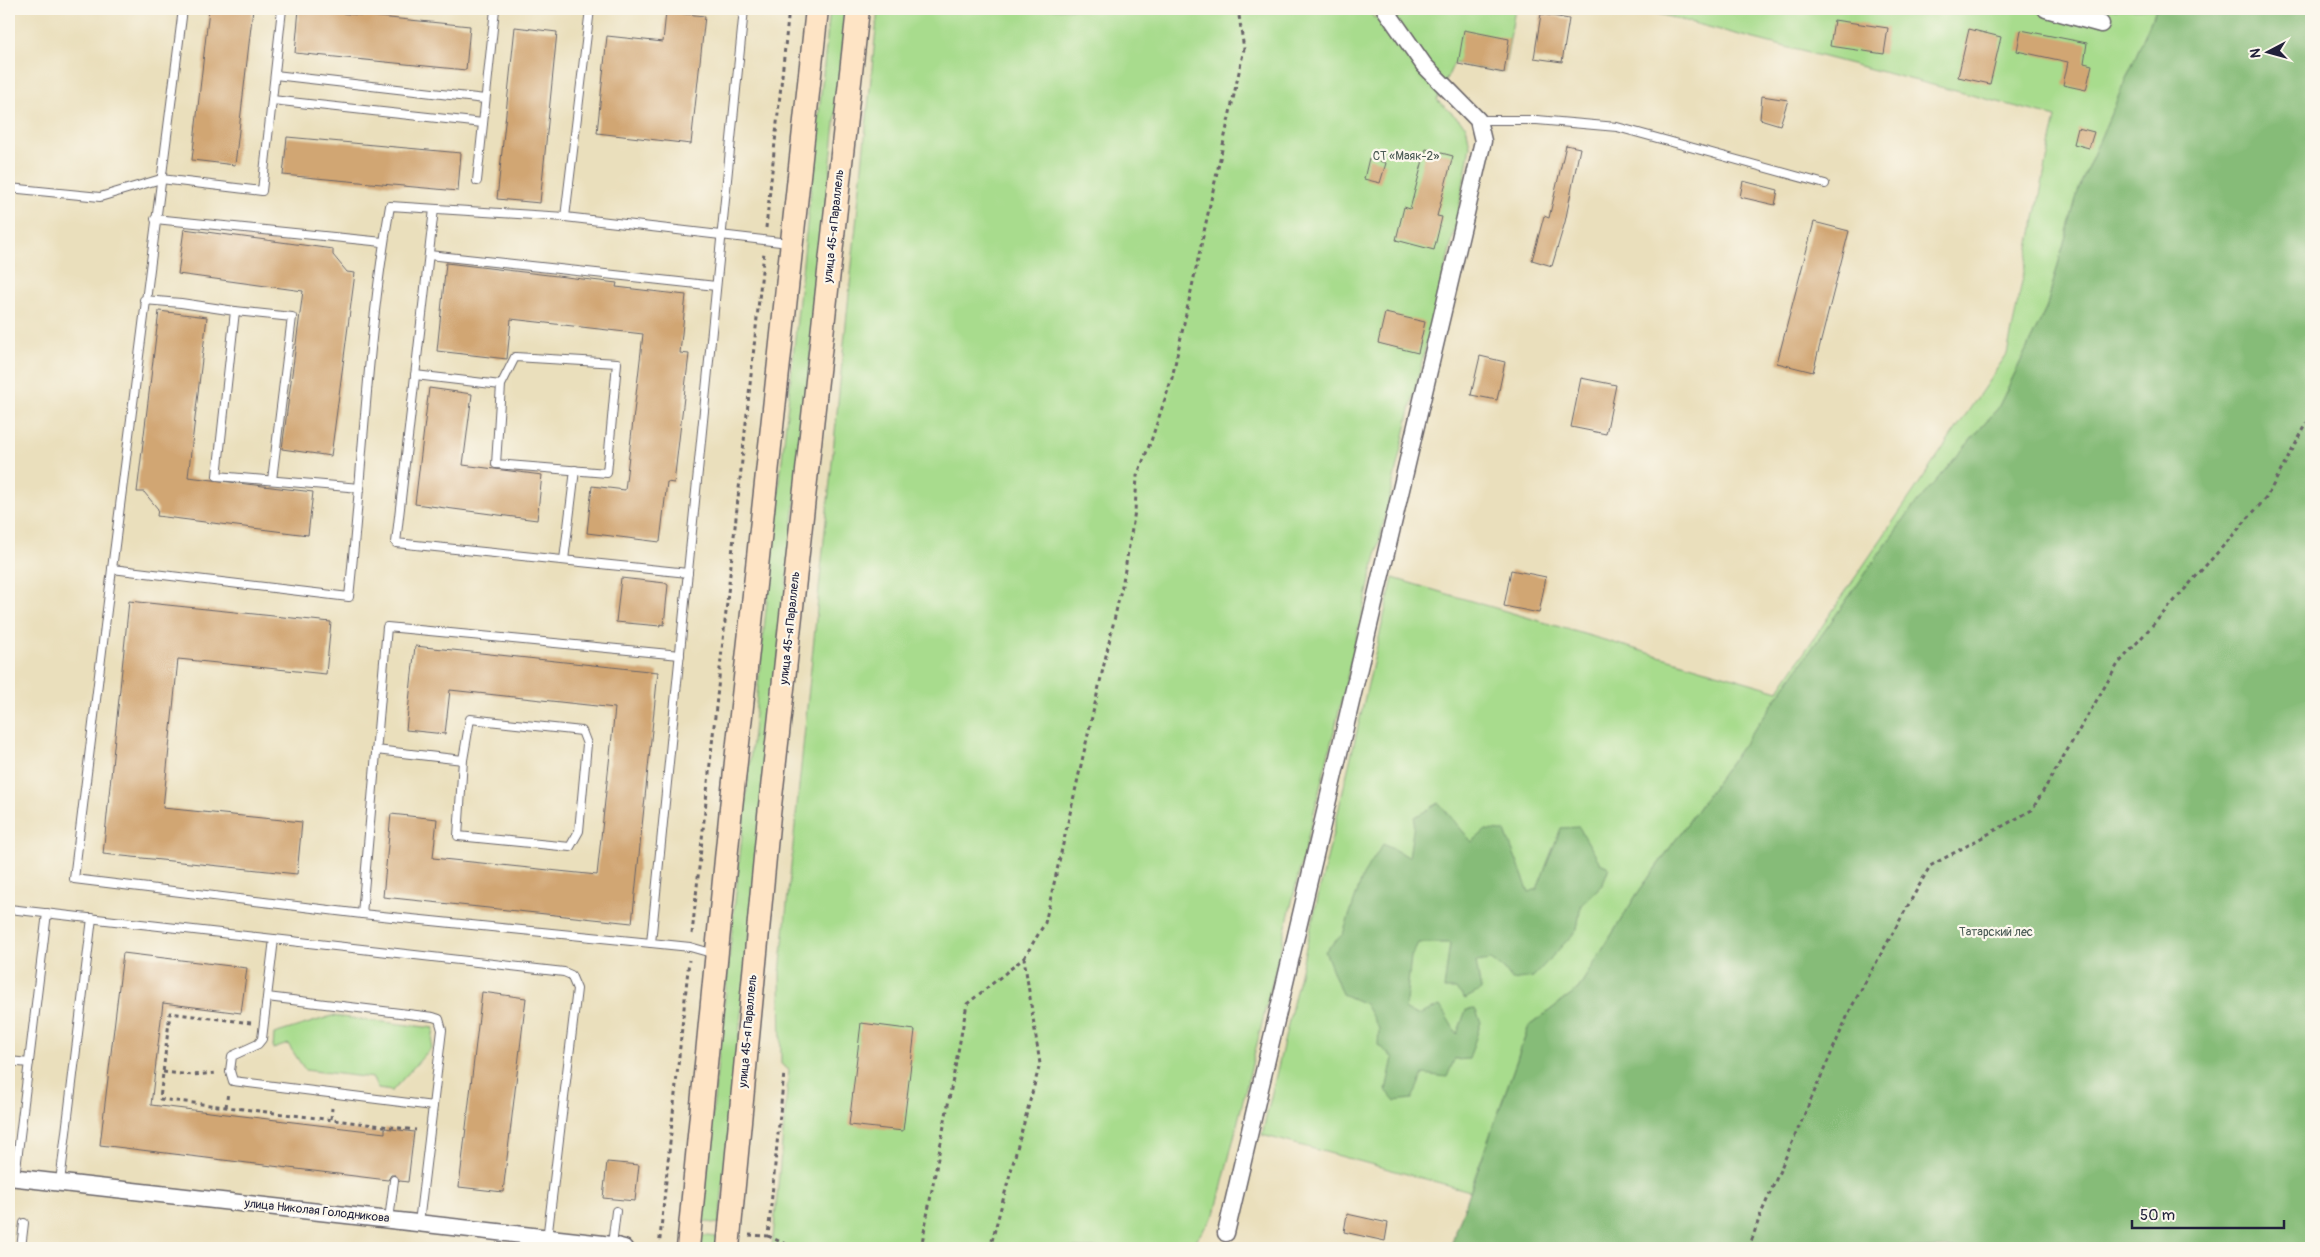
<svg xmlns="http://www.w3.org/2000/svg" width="2320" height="1257" viewBox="0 0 2320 1257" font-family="Pangolin,sans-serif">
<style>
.green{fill:#a8dc8d;stroke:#657f64}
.forest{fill:#86bc78;stroke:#546f5a}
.building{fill:#d1a673}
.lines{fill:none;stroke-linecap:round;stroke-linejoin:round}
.service-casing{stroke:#686468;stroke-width:10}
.minor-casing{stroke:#686468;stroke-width:19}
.secondary-casing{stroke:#686468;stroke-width:25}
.path{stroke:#686468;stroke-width:3;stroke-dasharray:4 4;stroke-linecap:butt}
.service{stroke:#fff;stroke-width:8}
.minor{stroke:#fff;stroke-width:16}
.secondary{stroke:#fee4c5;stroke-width:22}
.labels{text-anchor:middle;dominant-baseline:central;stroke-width:4.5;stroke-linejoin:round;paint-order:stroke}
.park-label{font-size:12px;fill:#4a5a54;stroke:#fbf7ec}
.street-label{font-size:12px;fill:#22223b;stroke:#fbf7ec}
</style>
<rect width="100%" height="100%" fill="#fbf7ec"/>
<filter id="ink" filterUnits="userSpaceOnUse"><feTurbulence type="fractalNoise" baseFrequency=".02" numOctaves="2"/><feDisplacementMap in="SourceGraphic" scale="10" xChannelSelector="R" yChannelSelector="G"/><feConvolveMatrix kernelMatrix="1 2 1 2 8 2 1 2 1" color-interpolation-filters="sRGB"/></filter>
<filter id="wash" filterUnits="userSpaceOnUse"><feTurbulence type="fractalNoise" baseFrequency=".0096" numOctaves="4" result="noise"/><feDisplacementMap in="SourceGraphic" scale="20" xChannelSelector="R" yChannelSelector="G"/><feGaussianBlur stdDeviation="1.12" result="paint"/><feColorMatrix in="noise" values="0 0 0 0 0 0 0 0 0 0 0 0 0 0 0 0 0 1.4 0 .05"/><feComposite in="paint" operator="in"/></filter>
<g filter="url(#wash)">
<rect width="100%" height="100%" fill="#eadfbc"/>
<g class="green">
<path d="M830,9H847L719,1224L701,1221Z"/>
<path d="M878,9H1368L1374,18L1393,9H1515L1504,73L1454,63L1437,100L1466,126L1470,146L1457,221L1411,406L1344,691L1215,1214L1190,1248H772L789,1070L781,1064L780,973Z"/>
<path d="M1639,9H2156L2079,188L2046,309L1998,408L1910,511L1637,894L1578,989L1529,1026L1470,1191L1262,1135L1393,578L1778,691L2007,354L2056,117Z"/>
<path d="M332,1016L434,1028L431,1048L392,1091L378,1089L373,1078L305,1070L288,1044L273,1049L274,1034Z"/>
<path d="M699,1235L717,1237L716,1248H697Z"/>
</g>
<g class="forest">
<path d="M2156,9H2311V1248H1450L1529,1026L1578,989L1637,894L1910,511L1998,408L2046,309L2079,188Z"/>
<path d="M1439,803L1472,842L1486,830L1505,831L1529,892L1537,889L1561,828L1579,827L1600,863L1609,867L1603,884L1581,905L1577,930L1533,977L1512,980L1504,969L1491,960L1476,962L1481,990L1465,999L1456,989H1444L1450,943H1418L1411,957L1405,1010L1418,1015L1440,1006L1457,1034L1466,1010L1475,1009L1481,1022L1469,1059L1454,1060L1447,1077L1423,1074L1412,1099L1395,1101L1386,1090L1393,1058L1378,1045L1379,1029L1365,1004L1342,994L1325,951L1343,934L1363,875L1383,844L1409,857L1415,817Z"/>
</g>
<g id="blocks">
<g class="building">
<path d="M209,9H253L235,165L192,160Z"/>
<path d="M299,9L470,26L466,70L295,53Z"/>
<path d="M666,12L705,16L691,144L597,133L607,36L663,42Z"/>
<path d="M1541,14L1569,19L1562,62L1534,58Z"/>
<path d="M1834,20L1888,28L1884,54L1830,46Z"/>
<path d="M515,27L557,32L540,203L497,199Z"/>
<path d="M1969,29L2001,37L1990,84L1958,77Z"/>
<path d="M1464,30L1509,39L1504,73L1458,64Z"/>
<path d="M2021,30L2087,43L2084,63L2092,65L2086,90L2063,85L2068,62L2017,51Z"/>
<path d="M1762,96L1788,100L1780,125L1760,119Z"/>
<path d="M2078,128L2094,132L2089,148L2074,144Z"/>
<path d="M287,137L461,153L458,191L283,175Z"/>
<path d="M1566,145L1580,148L1565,222L1552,266L1532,260L1544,216L1549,218Z"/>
<path d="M1426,149L1453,156L1437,216L1442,217L1434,250L1396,240L1404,207L1410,209Z"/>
<path d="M1369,158L1386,163L1380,183L1364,179Z"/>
<path d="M1743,181L1778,190L1775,205L1740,197Z"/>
<path d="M1814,222L1849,231L1813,372L1777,363Z"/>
<path d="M184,229L333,249V255L347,272L355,273L331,456L282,449L303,291L178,274Z"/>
<path d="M446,263L617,283L616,287L686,295L680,353L689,354L674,483L667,482L660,542L587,533L592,486L625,490L643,334L511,319L507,359L437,351Z"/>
<path d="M159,311L207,317L188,477L313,492L308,535L157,516L158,509L144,492H137Z"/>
<path d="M1385,313L1425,322L1418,353L1378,343Z"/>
<path d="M1480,356L1505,362L1497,400L1471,395Z"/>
<path d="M1581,378L1616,385L1606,434L1571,427Z"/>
<path d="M429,388L472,394L463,465L542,475L537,520L415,504Z"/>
<path d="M1511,570L1546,577L1539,613L1504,606Z"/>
<path d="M621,578L665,583L668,585L664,625L660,624V626L616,622Z"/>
<path d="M129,601L331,622L326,674L178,659L163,808L302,822L297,874L103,854Z"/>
<path d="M415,646L658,672L632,923L383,897L391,814L437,819L433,858L597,875L615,708L450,690L445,734L406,730Z"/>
<path d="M123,953L247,968L241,1013L163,1003L151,1105L385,1133V1128L414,1132L408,1182L400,1181L395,1175H391L388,1180L379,1179L100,1145Z"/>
<path d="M482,992L526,998L503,1192L459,1187Z"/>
<path d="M861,1023L915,1030L903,1131L849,1125Z"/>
<path d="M607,1162L639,1165L635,1201L603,1198Z"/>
<path d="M1347,1214L1388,1223L1385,1241L1344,1232Z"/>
</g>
</g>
</g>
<g filter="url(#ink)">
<use href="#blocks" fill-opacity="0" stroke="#686468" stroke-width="1"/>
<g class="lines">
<defs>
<g id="service">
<path d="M183,9L112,569L349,597C363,467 367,335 390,206L565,217L789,243"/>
<path d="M275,75L485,99"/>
<path d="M272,100L483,123"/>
<path d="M1478,120H1537L1617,127L1825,184"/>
<path d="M477,181L495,9"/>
<path d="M9,188L100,197L161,179L262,191L282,9"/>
<path d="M434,209L396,543L688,573"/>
<path d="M565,217L590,9"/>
<path d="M155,219L383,242"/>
<path d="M429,255L716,286"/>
<path d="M144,300L181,303L235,311L217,476L360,488"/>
<path d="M235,311L292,317L272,480"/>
<path d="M415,375L501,385L496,464L607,473L617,363L515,357L501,385"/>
<path d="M564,560L575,470"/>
<path d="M112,569L74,879L362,914"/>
<path d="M376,750L463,760L470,719L582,731L587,744L579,831L570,847L458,836L463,760"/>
<path d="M9,909L564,972L571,975L577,989L546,1248"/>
<path d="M651,943L362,914L387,627L680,655"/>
<path d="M715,954L690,947L651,943L744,9"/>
<path d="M267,997L433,1017L439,1019L442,1030L433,1106L233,1081L230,1071L232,1056L258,1044L262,1039L274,939"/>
<path d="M9,1061L29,1063"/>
<path d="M15,1177L47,913"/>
<path d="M60,1182L92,918"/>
<path d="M389,1220L394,1180"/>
<path d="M419,1223L433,1106"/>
<path d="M612,1245L616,1211"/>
<path d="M21,1248L24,1223"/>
</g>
<g id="minor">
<path d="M2046,9L2101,24"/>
<path d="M9,1177L612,1245L624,1248"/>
<path d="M1226,1233L1483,141L1478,120L1424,65L1385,9"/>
</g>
<g id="secondary">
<path d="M688,1248L731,808L817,9"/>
<path d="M728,1248L769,815L858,9"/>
</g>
</defs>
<use href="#service" class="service-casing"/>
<use href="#minor" class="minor-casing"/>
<use href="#secondary" class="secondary-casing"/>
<g class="path">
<path d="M766,228L789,9"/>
<path d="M692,934L764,252"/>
<path d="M1024,958L1045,923L1123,581L1135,511L1137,476L1151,441L1172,378L1244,49L1238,9"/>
<path d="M251,1023L170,1013L160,1099L416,1130"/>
<path d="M163,1072L192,1075L217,1073"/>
<path d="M226,1107L228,1092"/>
<path d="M331,1119L332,1108"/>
<path d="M749,1235L768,1236L784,1073"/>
<path d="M768,1236L794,1248"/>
<path d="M659,1248L689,960"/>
<path d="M921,1248L967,1004L1024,958L1040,1064L990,1248"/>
<path d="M1749,1248L1760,1216L1851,1008L1930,866L2032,810L2118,664L2266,498L2311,416"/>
</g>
<use href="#service" class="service"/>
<use href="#minor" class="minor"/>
<use href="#secondary" class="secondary"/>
</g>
</g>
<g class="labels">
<g class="park-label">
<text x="1406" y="156">СТ «Маяк-2»</text>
<text x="1996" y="932">Татарский лес</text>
</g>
<g class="street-label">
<text transform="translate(834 226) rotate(-84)">улица 45-я Параллель</text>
<text transform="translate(790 628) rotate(-84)">улица 45-я Параллель</text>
<text transform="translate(748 1031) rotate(-85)">улица 45-я Параллель</text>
<text transform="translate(317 1211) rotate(6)">улица Николая Голодникова</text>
</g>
</g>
<rect width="2320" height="1257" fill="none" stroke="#fbf7ec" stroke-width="30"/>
<g transform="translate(2268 52) rotate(264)" stroke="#fbf7ec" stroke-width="4" paint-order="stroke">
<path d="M0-4L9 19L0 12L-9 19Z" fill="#22223b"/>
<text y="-8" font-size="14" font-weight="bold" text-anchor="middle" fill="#22223b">N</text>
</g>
<path d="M2132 1220v8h152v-8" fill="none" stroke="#22223b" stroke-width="2.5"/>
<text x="2140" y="1220" font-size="15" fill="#22223b" stroke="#fbf7ec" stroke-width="4" paint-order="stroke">50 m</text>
</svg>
